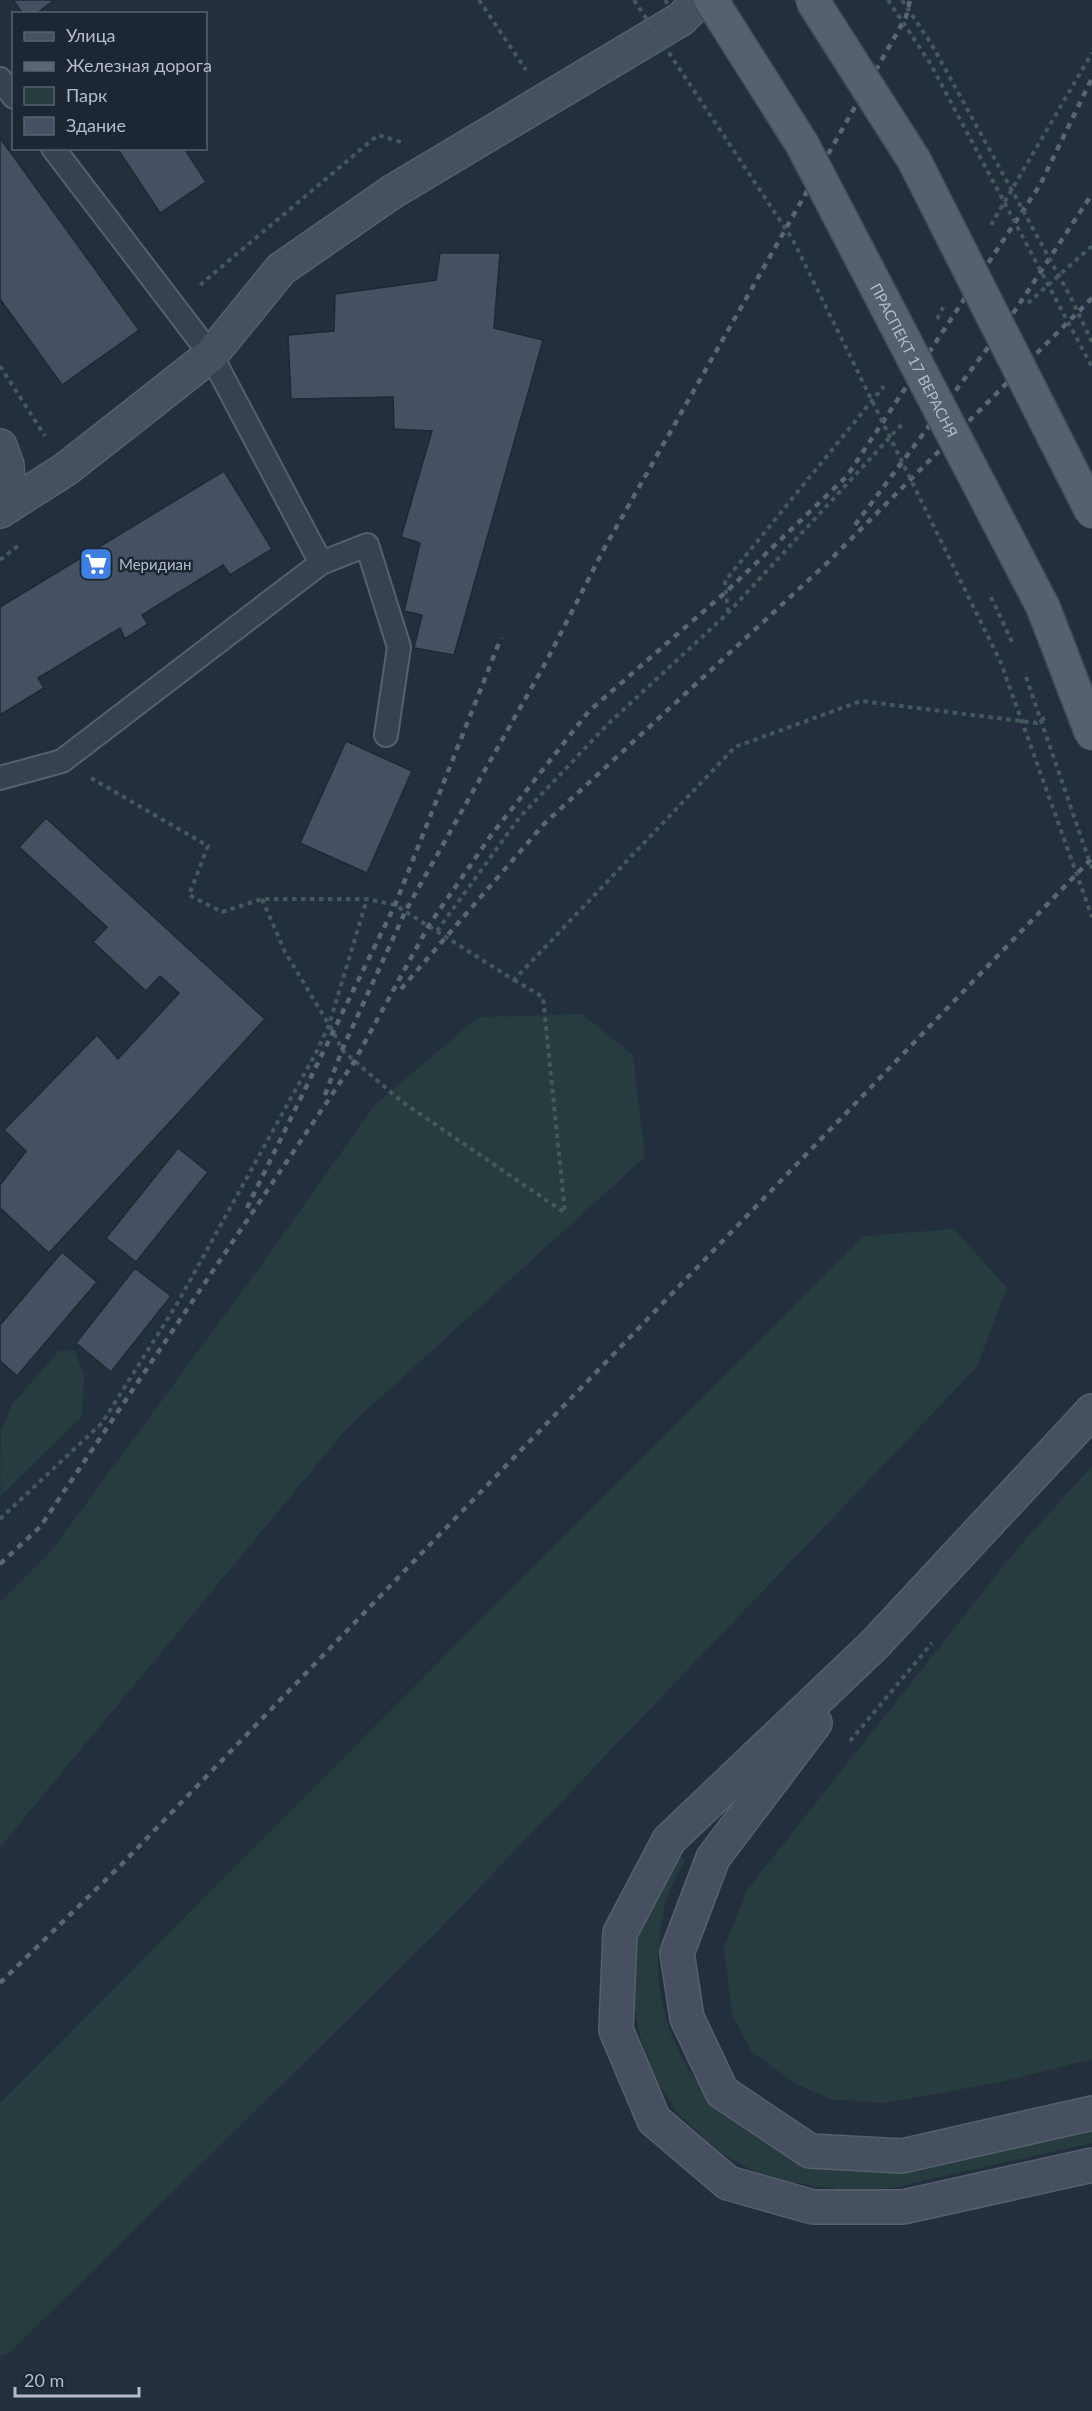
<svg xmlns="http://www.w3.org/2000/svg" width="1092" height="2411" viewBox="0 0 1092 2411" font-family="Lato,sans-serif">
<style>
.green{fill:#263c3f}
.building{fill:#455162;stroke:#1f2835;stroke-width:1.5}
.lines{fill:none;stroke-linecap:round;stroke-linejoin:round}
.service-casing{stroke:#565f6c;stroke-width:26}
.secondary-casing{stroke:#565f6c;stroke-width:36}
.path{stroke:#44595c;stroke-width:4;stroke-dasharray:4.5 4.5;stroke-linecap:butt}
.service{stroke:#38414e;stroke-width:22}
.secondary{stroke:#465061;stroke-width:33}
.rail{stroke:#5a6575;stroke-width:4.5;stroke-dasharray:6 6;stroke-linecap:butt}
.primary-bridge-casing{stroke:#414a57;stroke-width:36;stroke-linecap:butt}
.path-bridge{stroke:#44595c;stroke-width:4;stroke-dasharray:4.5 4.5;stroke-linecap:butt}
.primary-bridge{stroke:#56606e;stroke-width:33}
.labels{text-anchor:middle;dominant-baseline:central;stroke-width:5;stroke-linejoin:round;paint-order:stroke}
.street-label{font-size:15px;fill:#b4bcc9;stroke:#1d2633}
.poi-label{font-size:15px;fill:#b4bcc9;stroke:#1d2633;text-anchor:start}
</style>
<rect width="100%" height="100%" fill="#242f3e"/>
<g class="green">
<path d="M582,1014L633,1055L645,1157L348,1427L0,1847V1602L52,1550L262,1264L375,1105L478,1017Z"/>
<path d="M954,1229L1007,1288L977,1367L436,1933L9,2353L0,2356V2103L863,1236Z"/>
<path d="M75,1350L84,1376L82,1416L0,1497L1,1431L13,1403L59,1351Z"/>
<path d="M1092,1466V2059L1001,2082L884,2103L833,2100L794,2083L751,2051L732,2015L724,1948L747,1890L1017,1549Z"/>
<path d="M678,1854L685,1859C678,1875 667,1892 664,1910C648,1982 665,2051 717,2105C742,2131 778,2148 811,2162L1092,2126V2143L891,2188L849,2191L766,2178L721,2153L680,2116L657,2082L642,2043L632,1997L636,1945L647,1907Z"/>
</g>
<g class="building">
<path d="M13,0H54L36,14H23Z"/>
<path d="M0,138L139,330L62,385L0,299Z"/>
<path d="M117,148H184L206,182L160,213Z"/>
<path d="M440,253H500L494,328L543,340L454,655L414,648L422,615L404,611L420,543L401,537L432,431L394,429L393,397L291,399L288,335L334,331L335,294L436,280Z"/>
<path d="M224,471L272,549L230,575L223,565L142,615L148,624L125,639L120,628L38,678L44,688L0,715V607Z"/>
<path d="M346,741L412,771L367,873L300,843Z"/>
<path d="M46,818L265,1019L49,1253L0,1208V1185L26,1151L4,1130L97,1035L118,1059L179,993L160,976L146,991L93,942L107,927L19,847Z"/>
<path d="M178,1148L208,1172L136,1262L106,1238Z"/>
<path d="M62,1252L97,1282L17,1376L0,1361V1325Z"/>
<path d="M135,1268L171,1296L111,1372L76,1343Z"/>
</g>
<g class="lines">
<defs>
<g id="service">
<path d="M0,79L14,97"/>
<path d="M53,148L211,355L321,563"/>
<path d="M0,778L62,761L321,563L367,545L399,647L386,735"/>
</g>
<g id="secondary">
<path d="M0,446L7,465L9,504"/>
<path d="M0,511L66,469L211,355L281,269L392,192L681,19L700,0"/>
<path d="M1092,1411L874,1645L669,1840L620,1933L616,2030L654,2120L728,2183L813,2207H903L1092,2165"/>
<path d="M815,1723L713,1858L677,1953L687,2018L722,2092L810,2151L902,2156L1092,2113"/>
</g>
</defs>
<use href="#service" class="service-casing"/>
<use href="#secondary" class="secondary-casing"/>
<g class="path">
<path d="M479,0L526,70"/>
<path d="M991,225L1092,53"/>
<path d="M200,285L378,135L401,142"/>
<path d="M1028,303L1092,246"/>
<path d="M937,319L945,304"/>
<path d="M0,366L45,436"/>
<path d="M0,560L18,546"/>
<path d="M728,612L725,581L884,386"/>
<path d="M91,778L208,846L189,895L222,912L262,899H367L395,905L514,980L735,747L861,701L1037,723L1046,717"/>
<path d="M262,899L285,952L334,1033L342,1050L401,1101L565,1213"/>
<path d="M437,931L519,818L608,724L728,613L904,422"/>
<path d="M514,980L543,997L565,1213"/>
<path d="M0,1519L102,1423L177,1304L317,1051L329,1025L367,899"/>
<path d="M850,1741L932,1643"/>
</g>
<use href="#service" class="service"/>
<use href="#secondary" class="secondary"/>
<g class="rail">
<path d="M855,525L1010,318L1092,194"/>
<path d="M401,989L544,824L826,564L1092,298"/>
<path d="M325,1095L342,1050L406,910L546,662L605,547L906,17L910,0"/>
<path d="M247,1208L395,905L501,638"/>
<path d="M0,1564L40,1527L354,1062L429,925L492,834L589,711L727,591L847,476L1040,185L1092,78"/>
<path d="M0,1983L121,1865L1092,858"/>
</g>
<defs>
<g id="primary-bridge">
<path id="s1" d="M711,0L802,144L1043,607L1092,734"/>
<path d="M812,0L914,160L1092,512"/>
</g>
</defs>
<use href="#primary-bridge" class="primary-bridge-casing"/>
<g class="path-bridge">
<path d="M634,0L793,240L1001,663L1092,917"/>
<path d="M665,0L673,12"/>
<path d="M888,0L930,63L1092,367"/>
<path d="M902,0L932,45L1070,296L1092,342"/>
<path d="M991,597L1012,642"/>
<path d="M1026,677L1092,869"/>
</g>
<use href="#primary-bridge" class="primary-bridge"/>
</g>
<defs>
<symbol id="supermarket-square" viewBox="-11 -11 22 22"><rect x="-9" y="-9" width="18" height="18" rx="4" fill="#3f7fe0" stroke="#1d2633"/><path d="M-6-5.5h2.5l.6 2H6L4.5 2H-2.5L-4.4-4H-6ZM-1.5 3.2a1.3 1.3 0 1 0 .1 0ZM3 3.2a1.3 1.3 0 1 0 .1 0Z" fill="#fff"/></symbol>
</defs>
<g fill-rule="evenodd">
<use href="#supermarket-square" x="77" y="545" width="38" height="38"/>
</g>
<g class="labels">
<g class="street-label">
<text stroke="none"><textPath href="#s1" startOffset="414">ПРАСПЕКТ 17 ВЕРАСНЯ</textPath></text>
</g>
<g class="poi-label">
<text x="119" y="564">Меридиан</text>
</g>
</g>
<rect x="12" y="12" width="195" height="138" fill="#1d2633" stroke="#59626f" stroke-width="1.5"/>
<rect x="24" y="32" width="30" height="9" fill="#465061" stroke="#59626f" stroke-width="1.5"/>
<text x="66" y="42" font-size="18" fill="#b4bcc9">Улица</text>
<rect x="24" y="62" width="30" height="9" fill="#5a6575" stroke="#59626f" stroke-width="1.5"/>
<text x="66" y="72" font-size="18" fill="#b4bcc9">Железная дорога</text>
<rect x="24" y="87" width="30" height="18" fill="#263c3f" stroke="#59626f" stroke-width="1.5"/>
<text x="66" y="102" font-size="18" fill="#b4bcc9">Парк</text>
<rect x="24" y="117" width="30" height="18" fill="#455162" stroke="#59626f" stroke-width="1.5"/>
<text x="66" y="132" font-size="18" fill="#b4bcc9">Здание</text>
<path d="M15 2387v9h124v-9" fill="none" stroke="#b4bcc9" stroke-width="3"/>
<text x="24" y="2387" font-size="18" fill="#b4bcc9" stroke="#1d2633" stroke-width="4.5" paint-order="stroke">20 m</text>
</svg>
